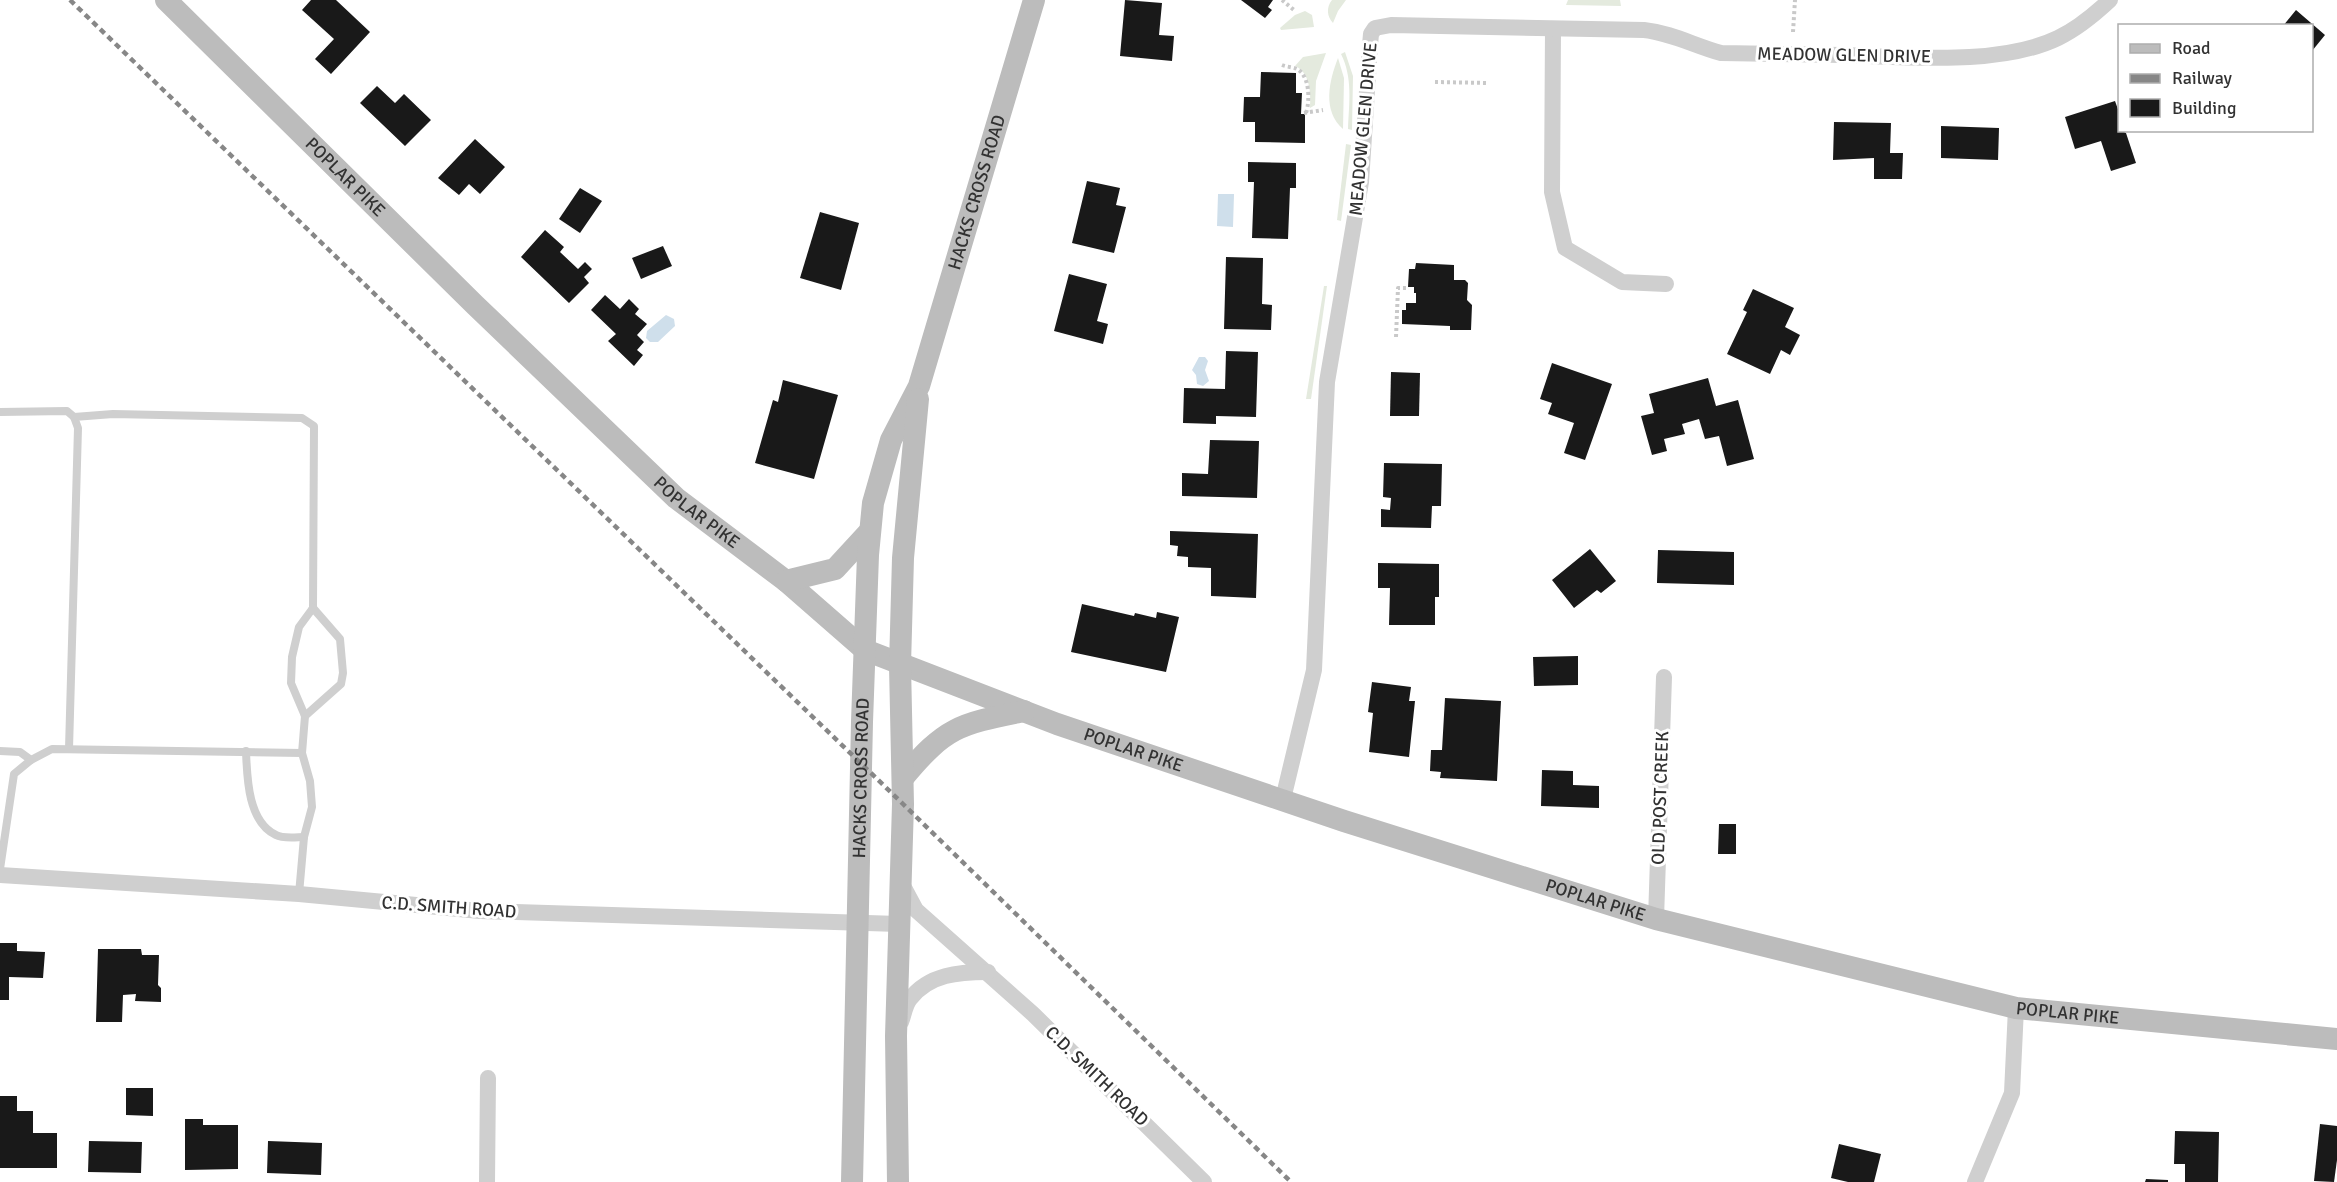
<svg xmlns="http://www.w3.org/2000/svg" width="2337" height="1182" viewBox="0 0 2337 1182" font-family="Signika,sans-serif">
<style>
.green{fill:#e4eade}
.water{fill:#cfdfeb}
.building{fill:#191919}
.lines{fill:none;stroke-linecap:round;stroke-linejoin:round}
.path{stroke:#c9c9c9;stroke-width:4;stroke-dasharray:3 3;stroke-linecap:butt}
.lane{stroke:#cfcfcf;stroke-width:8}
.street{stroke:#cfcfcf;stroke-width:16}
.secondary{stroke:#bcbcbc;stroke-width:22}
.rail{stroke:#878787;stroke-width:4.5;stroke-dasharray:6 4.5;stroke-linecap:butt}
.labels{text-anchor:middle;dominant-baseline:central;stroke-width:6;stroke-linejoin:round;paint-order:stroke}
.street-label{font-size:18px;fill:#323232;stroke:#fff}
</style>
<rect width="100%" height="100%" fill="#fff"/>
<g class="green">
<path d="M1332,0H1346L1338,11L1333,23C1327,17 1326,7 1332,0Z"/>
<path d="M1568,0H1620L1621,6L1566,5Z"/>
<path d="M1305,11L1312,15L1314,27L1281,30L1280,28L1295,15Z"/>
<path d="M1345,52L1353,76L1352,130L1348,129C1349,103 1353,78 1341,54Z"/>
<path d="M1326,53L1316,81L1315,105L1310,108C1311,93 1310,72 1295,66L1303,57Z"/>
<path d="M1338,58L1344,78L1343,129C1322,111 1329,81 1338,58Z"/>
<path d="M1346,144L1351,145L1341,221L1337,220Z"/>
<path d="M1324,286H1327L1311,399H1306Z"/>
</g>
<g class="water">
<path d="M1218,194H1234L1233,227L1217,226Z"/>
<path d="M666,315L674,319L675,326L658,342H650L646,338L647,331Z"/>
<path d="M1199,357H1205L1208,361L1205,370L1209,381L1203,386L1197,384L1196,375L1192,370Z"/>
</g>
<g class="building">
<path d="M311,0H336L370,32L331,74L315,59L334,39L302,10Z"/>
<path d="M1125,0L1162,3L1159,35L1174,36L1172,61L1120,56Z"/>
<path d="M1241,0H1273L1268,7L1272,10L1265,18Z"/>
<path d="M2296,10L2325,35L2312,51V26H2283Z"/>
<path d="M1261,72L1296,73V93H1302L1301,114H1305V143L1255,142V122H1243L1244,97H1260Z"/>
<path d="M377,86L395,103L404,94L431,120L405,146L360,103Z"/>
<path d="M2115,101L2120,115V130L2126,133L2136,163L2111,171L2101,141L2075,149L2065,117Z"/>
<path d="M1834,122L1891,123L1890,153H1903L1902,179H1874V158L1833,160Z"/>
<path d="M1941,126L1999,128L1998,160L1941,158Z"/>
<path d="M475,139L505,167L480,194L469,184L459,195L438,178Z"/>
<path d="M1248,162L1296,163V188H1290L1288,239L1252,238L1254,182H1248Z"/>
<path d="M1087,181L1120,188L1116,205L1126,207L1114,253L1072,243Z"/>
<path d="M580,188L602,201L580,233L559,219Z"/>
<path d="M820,212L859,223L841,290L800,278Z"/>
<path d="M545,230L564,247L560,252L578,269L585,262L592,269L584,277L589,283L569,303L521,257Z"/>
<path d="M663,246L672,266L641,279L632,258Z"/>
<path d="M1226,257L1263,258L1262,304L1272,305L1271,330L1224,329Z"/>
<path d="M1416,263L1454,265V280H1465L1468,283L1467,300L1472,305L1471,330H1450V326L1402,324V310H1406V303H1416V293H1414V287H1408L1409,269H1415Z"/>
<path d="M1069,274L1107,284L1097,321L1108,324L1103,344L1054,331Z"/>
<path d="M1753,289L1794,308L1785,327L1800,335L1790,355L1781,350L1770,374L1727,354L1747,312L1743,310Z"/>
<path d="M605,295L620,309L629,299L639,309L635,314L647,324L637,335L644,342L637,350L643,355L634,366L608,341L616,334L591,310Z"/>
<path d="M1226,351L1258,352L1256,417L1216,416V424L1183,423L1184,388L1225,389Z"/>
<path d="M1552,363L1612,384L1585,460L1564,453L1574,423L1548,414L1552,403L1540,399Z"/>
<path d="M1391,372L1420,373L1419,416H1390Z"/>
<path d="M1708,378L1716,406L1738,400L1754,459L1727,466L1719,436L1705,439L1699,419L1682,424L1685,434L1664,439L1667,451L1652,455L1641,416L1654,413L1649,394Z"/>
<path d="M783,380L838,395L814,479L755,463L773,400L778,402Z"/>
<path d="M1210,440L1259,441L1257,498L1182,496V473L1208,474Z"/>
<path d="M1384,463L1442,464L1441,506H1432L1431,528L1381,527V509L1390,510L1391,498L1383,497Z"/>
<path d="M1170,531L1258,534L1256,598L1211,596V568L1188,567V557L1177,556L1178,546L1170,545Z"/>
<path d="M1590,549L1616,581L1601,593L1597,590L1574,608L1552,580Z"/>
<path d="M1658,550L1734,552V585L1657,583Z"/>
<path d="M1378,563L1439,564V597H1435V625H1389L1390,588H1378Z"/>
<path d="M1082,604L1134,616L1135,613L1156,618L1157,612L1179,617L1166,672L1071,652Z"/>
<path d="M1578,656V685L1534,686L1533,657Z"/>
<path d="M1372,682L1411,687L1409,701H1415L1409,757L1369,752L1373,713L1368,712Z"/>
<path d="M1445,698L1501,701L1497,781L1440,778L1441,772L1430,771L1431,750H1442Z"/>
<path d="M1542,770L1573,771V785L1599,786V808L1541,806Z"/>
<path d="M1719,824H1736V854H1718Z"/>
<path d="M0,943H17V951L45,952L43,978L9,977V1000H0Z"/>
<path d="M98,949H141L142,955H159L158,985L161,988V1002L135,1001L136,994L123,995L122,1022H96Z"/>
<path d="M126,1088H153V1116L126,1115Z"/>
<path d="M0,1096H17V1111H33V1133H57V1168H0Z"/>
<path d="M185,1119H203V1125H238V1169L185,1170Z"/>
<path d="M2320,1124L2337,1126V1160L2334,1182L2314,1181Z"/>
<path d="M2175,1131L2219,1132L2218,1182H2185V1164H2174Z"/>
<path d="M89,1141L142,1142L141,1173L88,1172Z"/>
<path d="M268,1141L322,1143L321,1175L267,1173Z"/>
<path d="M1839,1144L1881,1154L1874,1182H1848L1831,1178Z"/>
<path d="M2146,1179L2168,1180V1182H2145Z"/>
</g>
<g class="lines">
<g class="path">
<path d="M1282,0L1294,10"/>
<path d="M1793,32L1795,0"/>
<path d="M1282,65C1287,67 1293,67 1297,69C1310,76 1310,101 1306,113"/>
<path d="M1435,82L1489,83"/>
<path d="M1304,113L1323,110"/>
<path d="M1396,337L1398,288H1409"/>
</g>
<g class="lane">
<path d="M0,412L67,411L74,417L78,428L69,749"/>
<path d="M74,417L113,414L302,418L314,426L313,608L299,627L292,657L291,683L305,716L302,753"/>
<path d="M305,716L341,684L343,673L340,639L313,608"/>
<path d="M0,751L20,752L31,760"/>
<path d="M246,751C247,778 248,822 276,835C283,839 297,837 304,837"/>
<path d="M0,869L14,774L31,760L52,749L302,753L310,781L312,807L304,837L299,894"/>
</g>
<g class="street">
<path d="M1553,29L1552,192L1565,248L1622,282L1666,284"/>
<path d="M1283,799L1314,670L1327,382L1361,182L1370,45L1371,34L1375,28L1391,25L1644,30C1672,33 1695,46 1721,53C1763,54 1804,54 1845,55C1909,57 2000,66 2058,38C2077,29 2095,14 2110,0"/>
<path d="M0,875L299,894L480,911L899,924"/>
<path d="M901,882L916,910L1033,1014L1204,1182"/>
<path d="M1656,919L1664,677"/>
<path d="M901,1022C904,1015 905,1005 910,999C929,974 959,972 988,972"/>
<path d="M487,1182L488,1078"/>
<path d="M1975,1182L2012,1093L2016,1008"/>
</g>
<g class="secondary">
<path id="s1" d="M166,0L475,305L676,498L786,581L865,650L1057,724L1344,821L1656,919L2016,1008L2337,1039"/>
<path d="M786,581L835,569L870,531"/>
<path d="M903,778C946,726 960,724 1024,711"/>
<path id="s2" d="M852,1182L862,722L868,555L873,503L891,440L919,386L1034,0"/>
<path d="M898,1182L896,1036L903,804L900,665L903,558L918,399"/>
</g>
<path class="rail" d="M70,0L903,804L1291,1182"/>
</g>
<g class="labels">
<g class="street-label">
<text transform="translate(1844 55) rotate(1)">MEADOW GLEN DRIVE</text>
<text transform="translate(1363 129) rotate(-85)">MEADOW GLEN DRIVE</text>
<text stroke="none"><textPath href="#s1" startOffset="252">POPLAR PIKE</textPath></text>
<text stroke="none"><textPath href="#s2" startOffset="1008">HACKS CROSS ROAD</textPath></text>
<text stroke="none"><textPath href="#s1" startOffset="738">POPLAR PIKE</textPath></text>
<text stroke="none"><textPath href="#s1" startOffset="1242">POPLAR PIKE</textPath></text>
<text stroke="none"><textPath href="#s2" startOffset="404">HACKS CROSS ROAD</textPath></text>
<text transform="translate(1660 798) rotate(-88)">OLD POST CREEK</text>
<text stroke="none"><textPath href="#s1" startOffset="1728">POPLAR PIKE</textPath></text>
<text transform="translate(449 907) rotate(4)">C.D. SMITH ROAD</text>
<text stroke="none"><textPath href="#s1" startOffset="2214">POPLAR PIKE</textPath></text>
<text transform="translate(1097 1076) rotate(44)">C.D. SMITH ROAD</text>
</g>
</g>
<rect x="2118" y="24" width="195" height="108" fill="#ffffff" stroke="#adadad" stroke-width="1.5"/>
<rect x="2130" y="44" width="30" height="9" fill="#bcbcbc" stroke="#adadad" stroke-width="1.5"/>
<text x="2172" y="54" font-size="18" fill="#323232">Road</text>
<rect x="2130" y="74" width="30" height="9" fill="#878787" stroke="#adadad" stroke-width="1.5"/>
<text x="2172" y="84" font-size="18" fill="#323232">Railway</text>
<rect x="2130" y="99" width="30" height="18" fill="#191919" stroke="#adadad" stroke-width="1.5"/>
<text x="2172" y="114" font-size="18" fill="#323232">Building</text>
</svg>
